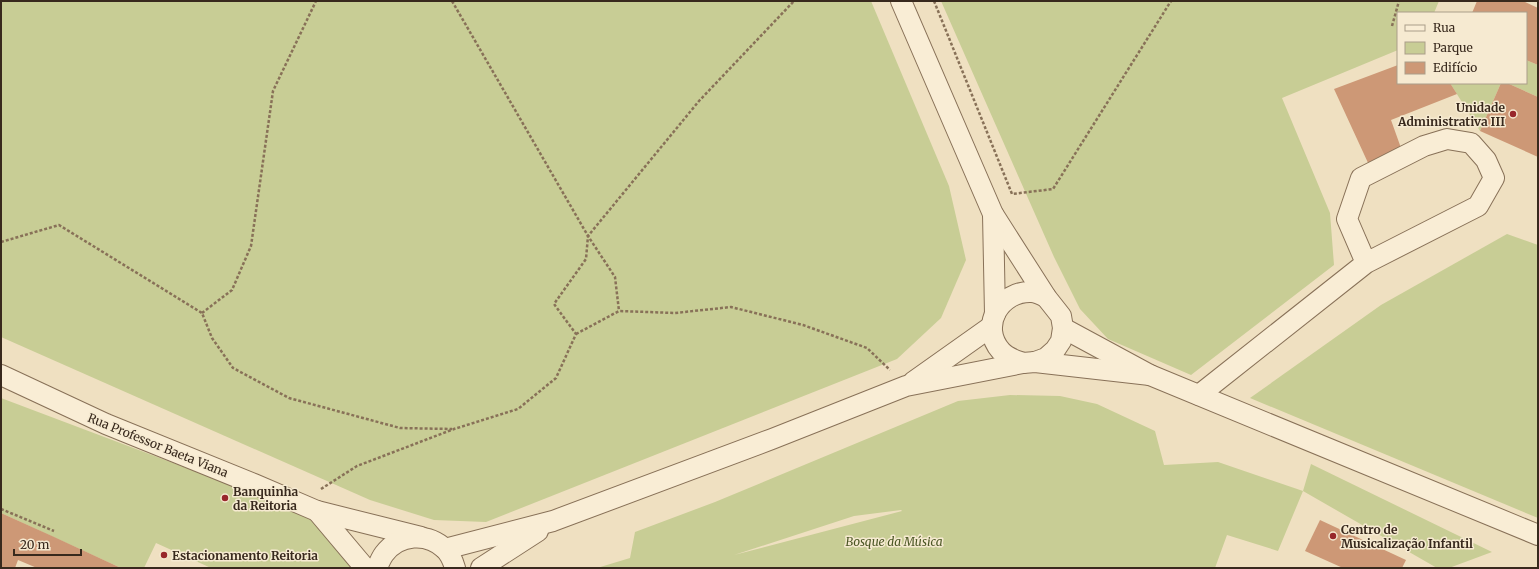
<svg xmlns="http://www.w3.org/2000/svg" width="1539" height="569" viewBox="0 0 1539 569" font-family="Merriweather,serif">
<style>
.green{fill:#c8cd95;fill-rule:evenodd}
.building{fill:#cd9876}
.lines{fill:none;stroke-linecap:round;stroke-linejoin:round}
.street-casing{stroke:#887158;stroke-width:22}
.path{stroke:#887158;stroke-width:2.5;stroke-dasharray:3 2;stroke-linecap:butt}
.street{stroke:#f9edd5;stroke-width:20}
.poi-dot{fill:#98272b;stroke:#f6ead1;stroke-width:1.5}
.labels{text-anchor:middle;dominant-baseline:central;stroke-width:3;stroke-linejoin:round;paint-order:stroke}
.poi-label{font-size:12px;font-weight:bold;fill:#38291d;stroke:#f6ead1;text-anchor:start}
.street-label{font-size:12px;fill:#38291d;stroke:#f6ead1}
.park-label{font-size:12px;font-style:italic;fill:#4a5523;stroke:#f6ead1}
</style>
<rect width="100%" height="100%" fill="#efe0c1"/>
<g class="green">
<path d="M1,1H871L949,186L966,260L941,318L897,359L486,522L434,520L370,500L1,337Z"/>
<path d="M941,1H1439L1434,13H1398V50L1282,98L1330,213L1334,265L1191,375L1108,339L1080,309L1054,257Z"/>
<path d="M1526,60L1538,65V97L1507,83H1526Z"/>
<path d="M1450,83H1501L1480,131Z"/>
<path d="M1507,234L1538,245V518L1250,398L1381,305Z"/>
<path d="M1010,395L1060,396L1097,404L1155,431L1164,465L1218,462L1303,491L1311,464L1492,552L1449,568H1437L1303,491L1278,551L1227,535L1215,568H597L630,558L635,532L715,502L958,401ZM901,510L902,511L734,555L854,516Z"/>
<path d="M1,398L316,517L355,568H211L156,543L144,568H121L1,513Z"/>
</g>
<g class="building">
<path d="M1477,1H1523L1538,8V65L1526,60V13H1472Z"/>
<path d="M1398,65V83H1450L1457,94L1391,120L1401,148L1369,165L1334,89Z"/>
<path d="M1501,83H1507L1538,97V157L1480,131Z"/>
<path d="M1,513L52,536L121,568H37L18,560L15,568H1Z"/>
<path d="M1320,520L1406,560L1402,568H1343L1305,551Z"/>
</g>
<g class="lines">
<defs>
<g id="street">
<path d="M901,1L993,214L1046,297L1061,316L1063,328L1061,341L1055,350L1046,358L1035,362"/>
<path d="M993,214L995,314"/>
<path d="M1063,328L1150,375L1538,535"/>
<path d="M1023,363C1015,360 1007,358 1001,351C979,326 1000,291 1031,292C1036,292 1042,295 1046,297"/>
<path d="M1,375L106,424L254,484L317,511L421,537"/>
<path d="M913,382L992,326"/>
<path d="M1199,395L1366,263L1478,206L1494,178L1486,160L1471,143L1447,139L1424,146L1361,178L1347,219L1366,263"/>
<path d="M317,511L365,568"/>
<path d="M445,549L553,521L772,439L906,386L1023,363L1035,362L1150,375"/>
<path d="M377,568C379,563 381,558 384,554C399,534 427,532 445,549C450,554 453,561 455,568"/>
<path d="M481,568L538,531"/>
</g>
</defs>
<use href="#street" class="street-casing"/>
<g class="path">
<path d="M452,1L588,236L615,277L619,311"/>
<path d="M934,1L1012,194L1053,189L1171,1"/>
<path d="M1392,26L1399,1"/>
<path d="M1,242L59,225L202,313L212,338L233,368L289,398L400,428L452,429"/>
<path d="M202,313L232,290L251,246L273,91L316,1"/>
<path d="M576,334L619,311L675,313L731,307L803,325L867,348L890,370"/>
<path d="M321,489L357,466L454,429L518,409L556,378L576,334L554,304L586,259L588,236L699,101L794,1"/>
<path d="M1,509L54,531"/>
</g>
<use href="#street" class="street"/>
</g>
<g class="poi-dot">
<circle cx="1513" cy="114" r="4"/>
<circle cx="225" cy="498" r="4"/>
<circle cx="1333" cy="536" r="4"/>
<circle cx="164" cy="555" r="4"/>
</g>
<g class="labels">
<g class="poi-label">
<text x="1505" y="107" text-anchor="end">Unidade<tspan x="1505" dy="14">Administrativa III</tspan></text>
<text x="233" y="491">Banquinha<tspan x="233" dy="14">da Reitoria</tspan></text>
<text x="1341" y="529">Centro de<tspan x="1341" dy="14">Musicalização Infantil</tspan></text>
<text x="172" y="555">Estacionamento Reitoria</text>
</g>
<g class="street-label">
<text transform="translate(158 445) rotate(22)">Rua Professor Baeta Viana</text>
</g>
<g class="park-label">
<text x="894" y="541">Bosque da Música</text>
</g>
</g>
<rect width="1539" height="569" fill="none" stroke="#38291d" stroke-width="4"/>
<rect x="1397" y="12" width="130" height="72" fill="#f6ead1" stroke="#aa9d89"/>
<rect x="1405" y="25" width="20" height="6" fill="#f9edd5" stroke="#aa9d89"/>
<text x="1433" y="32" font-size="12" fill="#38291d">Rua</text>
<rect x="1405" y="42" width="20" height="12" fill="#c8cd95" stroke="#aa9d89"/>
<text x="1433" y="52" font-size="12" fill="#38291d">Parque</text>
<rect x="1405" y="62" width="20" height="12" fill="#cd9876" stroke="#aa9d89"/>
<text x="1433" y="72" font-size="12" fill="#38291d">Edifício</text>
<path d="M14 549v6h67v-6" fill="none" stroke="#38291d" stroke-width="2"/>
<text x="20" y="549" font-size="12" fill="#38291d" stroke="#f6ead1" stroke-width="3" paint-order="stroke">20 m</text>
</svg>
